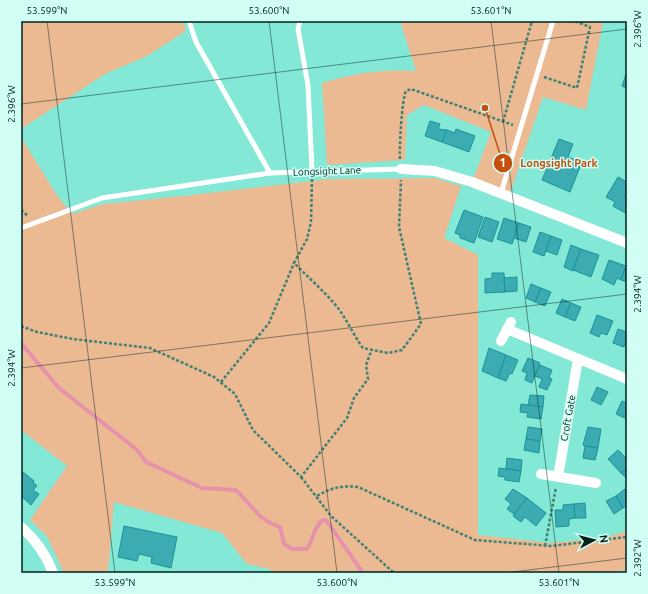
<svg xmlns="http://www.w3.org/2000/svg" width="648" height="594" viewBox="0 0 648 594" font-family="Ubuntu,sans-serif">
<style>
.green{fill:#ebba92}
.lines{fill:none;stroke-linecap:round;stroke-linejoin:round}
.stream{stroke:#e792ab;stroke-width:4}
.building{fill:#3cabb2;stroke:#19949a}
.path{stroke:#3f8175;stroke-width:2.5;stroke-dasharray:3 2;stroke-linecap:butt}
.service{stroke:#fff;stroke-width:5}
.minor{stroke:#fff;stroke-width:10}
.ticks{fill:none;stroke:#00201b;stroke-width:1;stroke-opacity:0.45}
.labels{text-anchor:middle;dominant-baseline:central;stroke-width:3;stroke-linejoin:round;paint-order:stroke}
.street-label{font-size:10px;fill:#00201b;stroke:#d0fef5}
.leader{fill:none;stroke:#c5500e;stroke-width:1.5}
.callout-dot{fill:#c5500e;stroke:#d0fef5;stroke-width:1.5}
.mark-label{font-size:12px;text-anchor:middle;font-weight:bold;fill:#fff}
.callout-label{font-size:11px;text-anchor:middle;font-weight:bold;fill:#c5500e;stroke:#d0fef5;stroke-width:3;stroke-linejoin:round;paint-order:stroke}
.neatline{fill:none;stroke:#00201b;stroke-width:1.5}
.ticks-label{font-size:10px;text-anchor:middle;fill:#00201b}
</style>
<rect width="100%" height="100%" fill="#83e8d5"/>
<g class="green">
<path d="M21,21H183L186,31L147,56L105,74L21,129Z"/>
<path d="M400,21H599L603,22L586,110L543,97L509,196L472,182L491,132L424,105L407,115L405,160L327,165L322,83C356,73 381,69 416,71Z"/>
<path d="M21,137L56,194L72,214L103,204L183,196L328,179L435,178L461,186L444,238L478,255V535L550,543L604,538L627,531V573L620,570L616,573H273L269,569L247,564L222,533L114,502L108,573H64L47,536L30,520L67,466L21,430Z"/>
</g>
<g class="lines">
<path class="stream" d="M21,343L59,388L137,450L146,462L202,488L236,490L260,516L270,523L280,527L284,544L292,549H307C313,540 314,526 323,520H326L363,573"/>
</g>
<g class="building">
<path d="M627,71V88L622,86Z"/>
<path d="M430,121L440,124L438,129L447,130L442,142L425,136Z"/>
<path d="M456,129L475,136L469,152L442,142L447,130L455,133Z"/>
<path d="M559,139L573,144L568,157L582,162L570,192L542,180Z"/>
<path d="M618,177L627,182V191L624,196L627,198V214L613,206L615,202L606,197Z"/>
<path d="M464,210L483,217L474,243L460,238V235L455,233Z"/>
<path d="M485,217L499,222L492,242L478,237Z"/>
<path d="M504,218L519,223L512,244L497,239Z"/>
<path d="M519,223L531,227L526,242L514,238Z"/>
<path d="M540,232L551,236L544,256L533,252Z"/>
<path d="M551,236L562,240L557,255L546,251Z"/>
<path d="M571,245L581,249L573,271L564,267Z"/>
<path d="M581,249L599,255L591,277L573,270Z"/>
<path d="M609,260L626,266L621,280L617,278L614,285L602,279Z"/>
<path d="M626,266L627,267V282L621,280Z"/>
<path d="M492,273H504L505,292L485,293V279L492,278Z"/>
<path d="M517,277V291L505,292L504,278Z"/>
<path d="M531,284L541,288L535,302L526,298Z"/>
<path d="M541,288L551,292L545,306L535,302Z"/>
<path d="M562,299L571,303L565,317L556,313Z"/>
<path d="M571,303L581,307L575,321L565,317Z"/>
<path d="M597,315L613,321L607,335L601,333L599,337L590,333Z"/>
<path d="M618,329L627,332L624,347L613,343Z"/>
<path d="M489,348L506,355L498,378L482,371Z"/>
<path d="M506,355L518,360L512,374L510,373L506,381L498,378Z"/>
<path d="M528,358L540,363L532,383L525,380L527,373L522,371Z"/>
<path d="M540,365L552,370L549,378L552,379L547,390L539,387L542,379L535,376Z"/>
<path d="M597,387L608,392L601,405L591,400Z"/>
<path d="M530,395L544,396L543,407L528,405Z"/>
<path d="M622,401L627,403V419L616,414Z"/>
<path d="M521,404L543,407L541,419L527,417L528,413L520,412Z"/>
<path d="M528,427L542,429L540,441L526,439Z"/>
<path d="M588,427L601,429L598,448L583,445Z"/>
<path d="M526,439L540,441L539,453L524,450Z"/>
<path d="M585,446L598,448L595,460L583,458Z"/>
<path d="M618,450L625,457L627,454V468L621,473L608,459Z"/>
<path d="M507,458L522,460L521,471L506,469Z"/>
<path d="M499,468L521,471L519,482L505,480V477L498,476Z"/>
<path d="M627,468V479L621,473Z"/>
<path d="M23,472L34,481L33,482L37,486L33,490L39,494L31,505L21,496V475Z"/>
<path d="M513,489L527,498L514,514L507,509L511,504L505,499Z"/>
<path d="M625,489L627,493V505L623,508L616,496Z"/>
<path d="M616,496L623,508L614,514L606,501Z"/>
<path d="M527,498L546,513L536,526L525,517L521,522L513,516Z"/>
<path d="M585,503L586,518H575L574,504Z"/>
<path d="M574,504L575,518L569,519V526L556,527L555,510H563V505Z"/>
<path d="M124,526L177,537L171,568L151,563L152,557L139,554L137,561L118,557Z"/>
</g>
<g class="lines">
<g class="path">
<path d="M544,77L577,88L590,27L575,21"/>
<path d="M503,122L532,21"/>
<path d="M400,159C399,149 402,98 406,91L411,89L513,125"/>
<path d="M312,179L311,222L307,239L294,263C309,278 325,292 338,308C347,320 354,336 363,348L388,353L402,350L421,324L399,227L401,180"/>
<path d="M21,210L28,216"/>
<path d="M21,326L37,332L73,339L150,348L214,377L235,394L253,430L301,477L347,418L354,398L368,379L366,365L372,349"/>
<path d="M221,382L269,323L294,263"/>
<path d="M301,477L331,516L394,573"/>
<path d="M317,496C331,488 341,485 358,487L475,540L551,546L627,537"/>
<path d="M545,546L556,487"/>
</g>
<g class="service">
<path d="M189,21L196,42L270,173"/>
<path d="M300,21L298,29L308,85L312,171"/>
<path d="M501,193L553,21"/>
<path d="M21,228L102,198L270,173L401,169"/>
</g>
<g class="minor">
<path d="M401,169L435,171L472,182L627,243"/>
<path d="M507,329L627,379"/>
<path d="M501,341L511,322"/>
<path d="M541,474L596,483"/>
<path d="M558,477L578,359"/>
<path d="M21,527C36,540 46,554 53,573"/>
</g>
</g>
<path class="ticks" d="M47,21L115,573M269,21L337,573M491,21L559,573M21,104L627,29M21,368L627,294M504,573L627,558"/>
<g class="labels">
<g class="street-label">
<text transform="translate(327 171) rotate(-2)">Longsight Lane</text>
<text transform="translate(568 418) rotate(-80)">Croft Gate</text>
</g>
</g>
<path class="leader" d="M485 108L503 163"/>
<g class="callout-dot">
<circle cx="485" cy="108" r="4"/>
<circle cx="503" cy="163" r="10"/>
</g>
<g class="mark-label">
<text x="503" y="167">1</text>
</g>
<g class="callout-label">
<text x="559" y="167">Longsight Park</text>
</g>
<rect width="648" height="594" fill="none" stroke="#d0fef5" stroke-width="44"/>
<g transform="translate(594 540) rotate(83)" stroke="#d0fef5" stroke-width="3" paint-order="stroke">
<path d="M0-3L7 15L0 10L-7 15Z" fill="#00201b"/>
<text y="-6" font-size="11" font-weight="bold" text-anchor="middle" fill="#00201b">N</text>
</g>
<rect x="22" y="22" width="604" height="550" class="neatline"/>
<g class="ticks-label">
<text x="47" y="14">53.599°N</text>
<text x="269" y="14">53.600°N</text>
<text x="491" y="14">53.601°N</text>
<text transform="translate(637 29) rotate(-90)" y="4">2.396°W</text>
<text transform="translate(11 104) rotate(-90)" y="4">2.396°W</text>
<text transform="translate(637 294) rotate(-90)" y="4">2.394°W</text>
<text transform="translate(11 368) rotate(-90)" y="4">2.394°W</text>
<text transform="translate(637 558) rotate(-90)" y="4">2.392°W</text>
<text x="115" y="586">53.599°N</text>
<text x="337" y="586">53.600°N</text>
<text x="559" y="586">53.601°N</text>
</g>
</svg>
